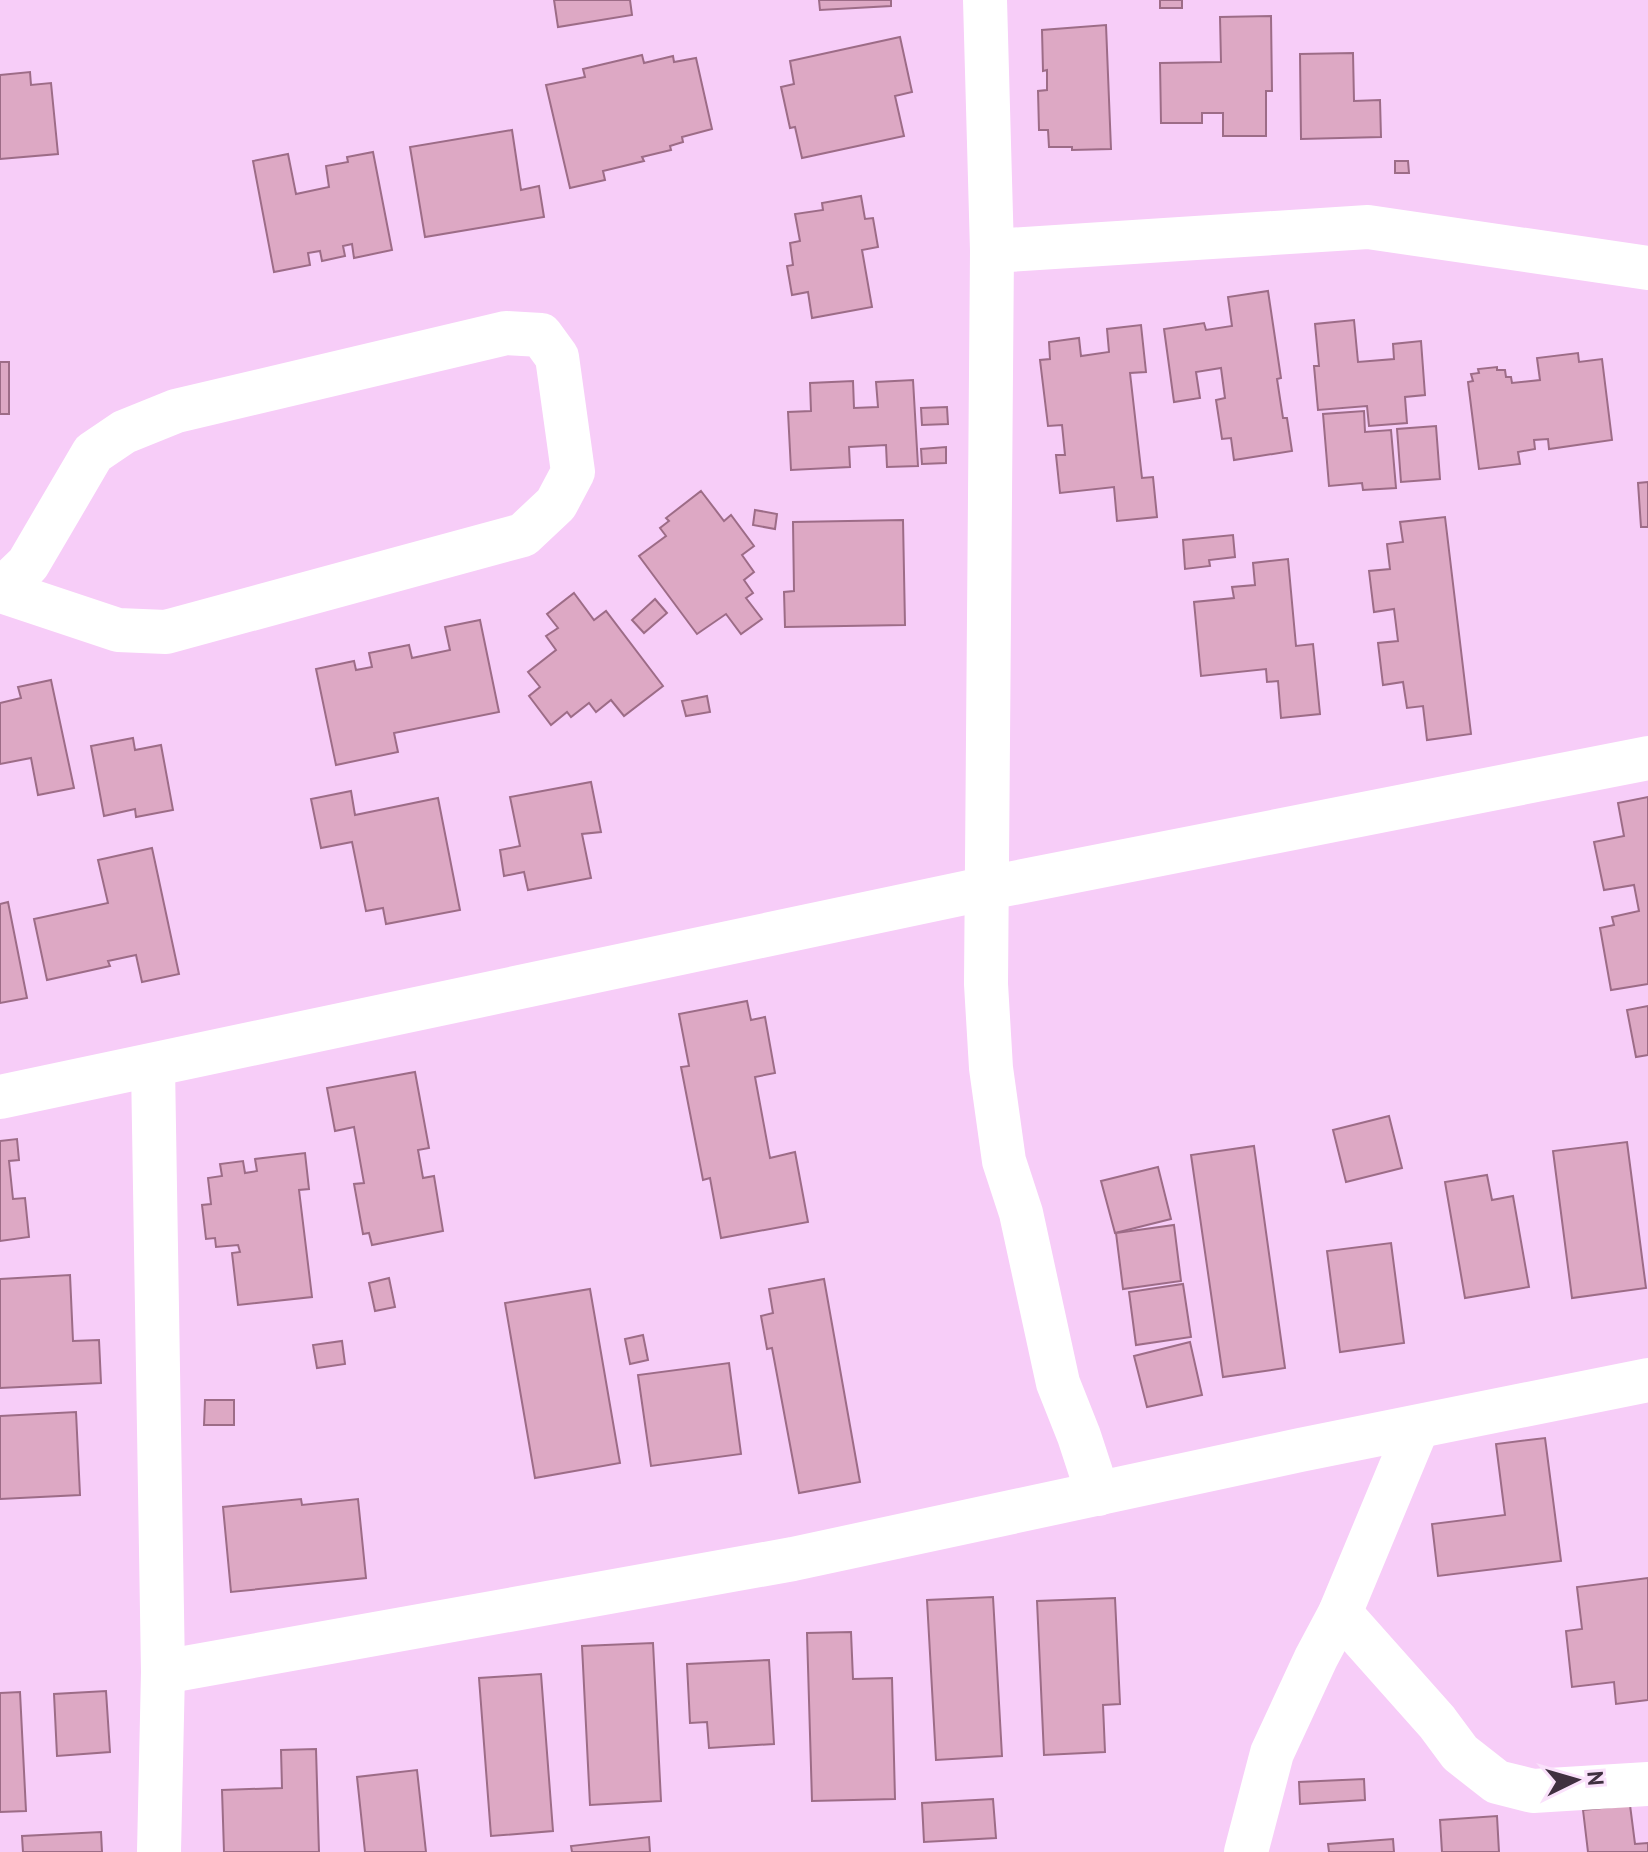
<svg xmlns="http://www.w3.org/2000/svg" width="1648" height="1852" viewBox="0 0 1648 1852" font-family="'PT Sans',sans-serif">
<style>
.building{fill:#dda8c4;stroke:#9d6c87;stroke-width:2}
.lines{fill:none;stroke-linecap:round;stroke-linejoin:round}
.minor{stroke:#fff;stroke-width:44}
</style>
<rect width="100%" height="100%" fill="#f7cdf8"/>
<g class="building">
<path d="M554,0H630L632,15L558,27Z"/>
<path d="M819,0H891V6L820,10Z"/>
<rect x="1160" y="0" width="22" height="8"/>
<path d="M1271,16L1272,91H1266V136H1223V113H1202V123H1161L1160,63L1221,62L1220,17Z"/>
<path d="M1106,25L1111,149L1072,150V147H1049L1048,130H1039L1038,91L1047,90V70L1043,71L1042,30Z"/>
<path d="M900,37L912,92L895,96L904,136L802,158L795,127L790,128L781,87L794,84L790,61Z"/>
<path d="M1353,53L1354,101L1380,100L1381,137L1301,139L1300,54Z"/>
<path d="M642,55L644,63L673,56L674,62L696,58L712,129L682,137L683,142L670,146L671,150L642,157L644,161L603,171L605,180L570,188L546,85L585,77L583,69Z"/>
<path d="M30,72L31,85L51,83L58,154L0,159V75Z"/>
<path d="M512,130L521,190L539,186L544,217L425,237L410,147Z"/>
<path d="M373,152L392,250L354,258L352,244L343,246L345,256L322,261L320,251L308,253L310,265L274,272L253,161L288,154L296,194L329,187L326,166L348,162L347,157Z"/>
<path d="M1395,161H1408L1409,173H1395Z"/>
<path d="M861,196L865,219L873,218L878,247L862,250L872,307L812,318L808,292L792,295L787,266L793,265L790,243L800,241L795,214L823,210L822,203Z"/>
<path d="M1268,291L1281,378L1277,379L1283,418H1287L1292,451L1234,460L1231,438L1222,439L1216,400L1225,398L1221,368L1196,372L1200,398L1174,402L1164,329L1204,323L1206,330L1232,326L1228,297Z"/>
<path d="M1354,320L1358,362L1394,359L1393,344L1421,341L1425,395L1405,397L1407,423L1369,426L1367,406L1318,410L1314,366H1319L1315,324Z"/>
<path d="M1141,325L1146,372L1130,373L1142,478L1153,477L1157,517L1117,521L1114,487L1060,493L1056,455H1065L1062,425L1048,426L1040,360L1050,359L1049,342L1079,338L1081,356L1109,352L1107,329Z"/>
<path d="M1578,353L1579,362L1602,359L1612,440L1549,449L1548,439L1534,440L1535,449L1518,452L1520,464L1479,469L1468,382L1473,381L1471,374L1479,373L1478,369L1497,367V370H1505L1506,377H1511L1512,383L1540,380L1537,358Z"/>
<rect x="0" y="362" width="9" height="52"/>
<path d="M913,380L918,466L887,467L886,445L849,447L850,467L791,470L788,412L811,411L810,383L853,381L854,408L878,407L876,382Z"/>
<path d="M947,407L948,424L922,425L921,408Z"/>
<path d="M1364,411L1365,432L1391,430L1396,488L1363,490L1362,483L1329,486L1323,414Z"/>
<path d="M1436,426L1440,479L1401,482L1397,429Z"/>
<path d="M946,447V463L922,464L921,449Z"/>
<path d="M1648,482V527H1641L1638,483Z"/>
<path d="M701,491L724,521L731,515L754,546L742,555L754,572L744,580L753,593L746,598L762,619L741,634L726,614L697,634L639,556L666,536L660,528L669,521L666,518Z"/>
<path d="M755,510L777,514L775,529L753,525Z"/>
<path d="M1445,517L1471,734L1427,740L1423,706L1407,708L1403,682L1383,685L1378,643L1398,641L1394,609L1374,612L1369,571L1390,569L1387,544L1403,542L1400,522Z"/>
<path d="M903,520L905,625L785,627L784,592L794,591L793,522Z"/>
<path d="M1233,535L1235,557L1209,560L1210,566L1185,569L1183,540Z"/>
<path d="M1288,559L1296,646L1313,644L1320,714L1281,718L1278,681L1267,682L1266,669L1201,676L1194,602L1234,598L1232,587L1255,585L1253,563Z"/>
<path d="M574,593L594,620L606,611L663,686L624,716L611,700L596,712L589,703L571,717L567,712L551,725L529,696L540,687L528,672L556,650L546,636L558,628L547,614Z"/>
<path d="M655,599L667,613L644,633L632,620Z"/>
<path d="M480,620L499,712L394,733L398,752L336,765L316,669L354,661L356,670L372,667L369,653L409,645L412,658L450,650L445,627Z"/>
<path d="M51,680L74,788L38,795L31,758L0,764V703L21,698L18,687Z"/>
<path d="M707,696L710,712L686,716L682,701Z"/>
<path d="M133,738L135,750L161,745L173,810L136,817L135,809L104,816L91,746Z"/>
<path d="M591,782L601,832L582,834L591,878L528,890L524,872L504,876L500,850L520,846L510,797Z"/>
<path d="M351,791L355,815L438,798L460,910L386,924L383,908L366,911L352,842L321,848L311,799Z"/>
<path d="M1648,797V984L1611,990L1600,928L1614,925L1612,917L1639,911L1634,885L1604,890L1594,842L1624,836L1618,803Z"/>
<path d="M152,848L179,974L142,982L136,955L108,961L110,966L47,980L34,919L108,903L98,860Z"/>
<path d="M8,902L27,998L0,1003V904Z"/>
<path d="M747,1001L751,1020L765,1017L775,1073L755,1077L770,1158L795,1152L808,1222L721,1238L710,1178L703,1180L681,1067L689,1066L679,1014Z"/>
<path d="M1648,1006V1055L1636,1057L1627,1010Z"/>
<path d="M415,1072L429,1148L418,1150L423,1178L434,1176L443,1231L372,1245L369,1233L363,1234L354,1184L364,1183L354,1127L335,1131L327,1088Z"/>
<path d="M1389,1116L1402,1168L1346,1182L1333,1130Z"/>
<path d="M17,1139L19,1160L9,1161L13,1199L25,1198L29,1237L0,1241V1141Z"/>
<path d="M1627,1142L1646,1288L1572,1298L1553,1151Z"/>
<path d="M1254,1146L1285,1368L1223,1377L1191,1155Z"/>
<path d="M305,1153L309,1189L299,1190L312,1297L238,1305L232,1253L240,1252L238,1245L216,1247L215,1238L206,1239L202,1205L211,1204L208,1178L222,1176L220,1164L243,1161L245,1173L257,1171L255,1159Z"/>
<path d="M1158,1167L1171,1219L1115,1233L1101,1181Z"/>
<path d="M1487,1175L1492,1200L1513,1196L1529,1287L1465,1298L1445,1182Z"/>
<path d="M1174,1225L1181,1281L1123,1289L1116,1233Z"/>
<path d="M1391,1243L1404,1343L1340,1352L1327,1251Z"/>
<path d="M70,1275L73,1341L99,1340L101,1383L0,1388V1279Z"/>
<path d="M389,1278L395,1307L375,1311L369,1283Z"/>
<path d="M824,1279L860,1482L799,1493L772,1348L767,1349L761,1316L773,1313L769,1289Z"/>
<path d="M1183,1284L1191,1337L1136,1345L1129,1292Z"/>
<path d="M590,1289L620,1463L535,1478L505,1303Z"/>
<path d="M643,1335L648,1360L630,1364L625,1339Z"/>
<path d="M342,1341L345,1364L317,1368L313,1345Z"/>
<path d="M1190,1342L1202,1395L1147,1407L1134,1356Z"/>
<path d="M729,1363L741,1454L651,1466L638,1375Z"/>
<path d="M205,1400H234V1425H204Z"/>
<path d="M76,1412L80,1495L0,1499V1416Z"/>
<path d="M1545,1438L1561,1561L1438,1576L1432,1524L1505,1515L1496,1444Z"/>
<path d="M301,1499L302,1505L358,1499L366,1578L231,1592L223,1507Z"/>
<path d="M1648,1578V1700L1616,1704L1614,1682L1572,1687L1566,1631L1582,1629L1577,1587Z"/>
<path d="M993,1597L1002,1756L936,1760L927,1600Z"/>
<path d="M1115,1598L1120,1704L1103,1705L1105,1752L1044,1755L1037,1601Z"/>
<path d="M851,1632L853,1679L892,1678L895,1799L812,1801L807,1633Z"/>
<path d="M653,1643L661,1801L590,1805L582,1646Z"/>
<path d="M769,1660L774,1744L709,1748L707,1722L690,1723L687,1664Z"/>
<path d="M541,1674L553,1831L491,1836L479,1678Z"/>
<path d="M106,1691L110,1752L57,1756L54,1694Z"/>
<path d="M20,1692L26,1811L0,1812V1693Z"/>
<path d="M316,1749L319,1852H224L222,1790L282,1788L281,1750Z"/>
<path d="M417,1770L426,1852H365L357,1777Z"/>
<path d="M1364,1779L1365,1800L1300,1804L1299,1782Z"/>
<path d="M993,1799L996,1838L924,1842L922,1803Z"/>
<path d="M1630,1805L1635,1844L1648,1843V1852H1588L1583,1810Z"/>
<path d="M1497,1816L1499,1852H1442L1440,1820Z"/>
<path d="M101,1832L102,1852H23L22,1836Z"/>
<path d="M649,1837L650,1852H572L571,1846Z"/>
<path d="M1393,1839L1394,1852H1329L1328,1844Z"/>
</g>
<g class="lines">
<g class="minor">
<path d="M985,0L992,251L986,984L991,1068L1004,1161L1021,1213L1058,1383L1079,1436L1098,1494"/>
<path d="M992,251L1368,227L1648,268"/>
<path d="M0,591L28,564L93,453L124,432L176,411L506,333L541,335L557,357L573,472L556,504L523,535L166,632L118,630L1,591"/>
<path d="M153,1066L163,1672L159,1852"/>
<path d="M0,1097L988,888L1648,758"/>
<path d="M1340,1613L1437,1722L1460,1753L1497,1782L1533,1791L1648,1784"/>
<path d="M163,1672L793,1559L1300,1450L1648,1380"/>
<path d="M1246,1852L1272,1753L1316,1658L1340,1613L1417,1428"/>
</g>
</g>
<g transform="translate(1576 1780) rotate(85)" stroke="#fae1fb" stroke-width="6" paint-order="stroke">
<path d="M0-6L14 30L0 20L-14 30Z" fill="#403040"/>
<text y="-12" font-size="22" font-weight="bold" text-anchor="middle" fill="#403040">N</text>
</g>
</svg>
